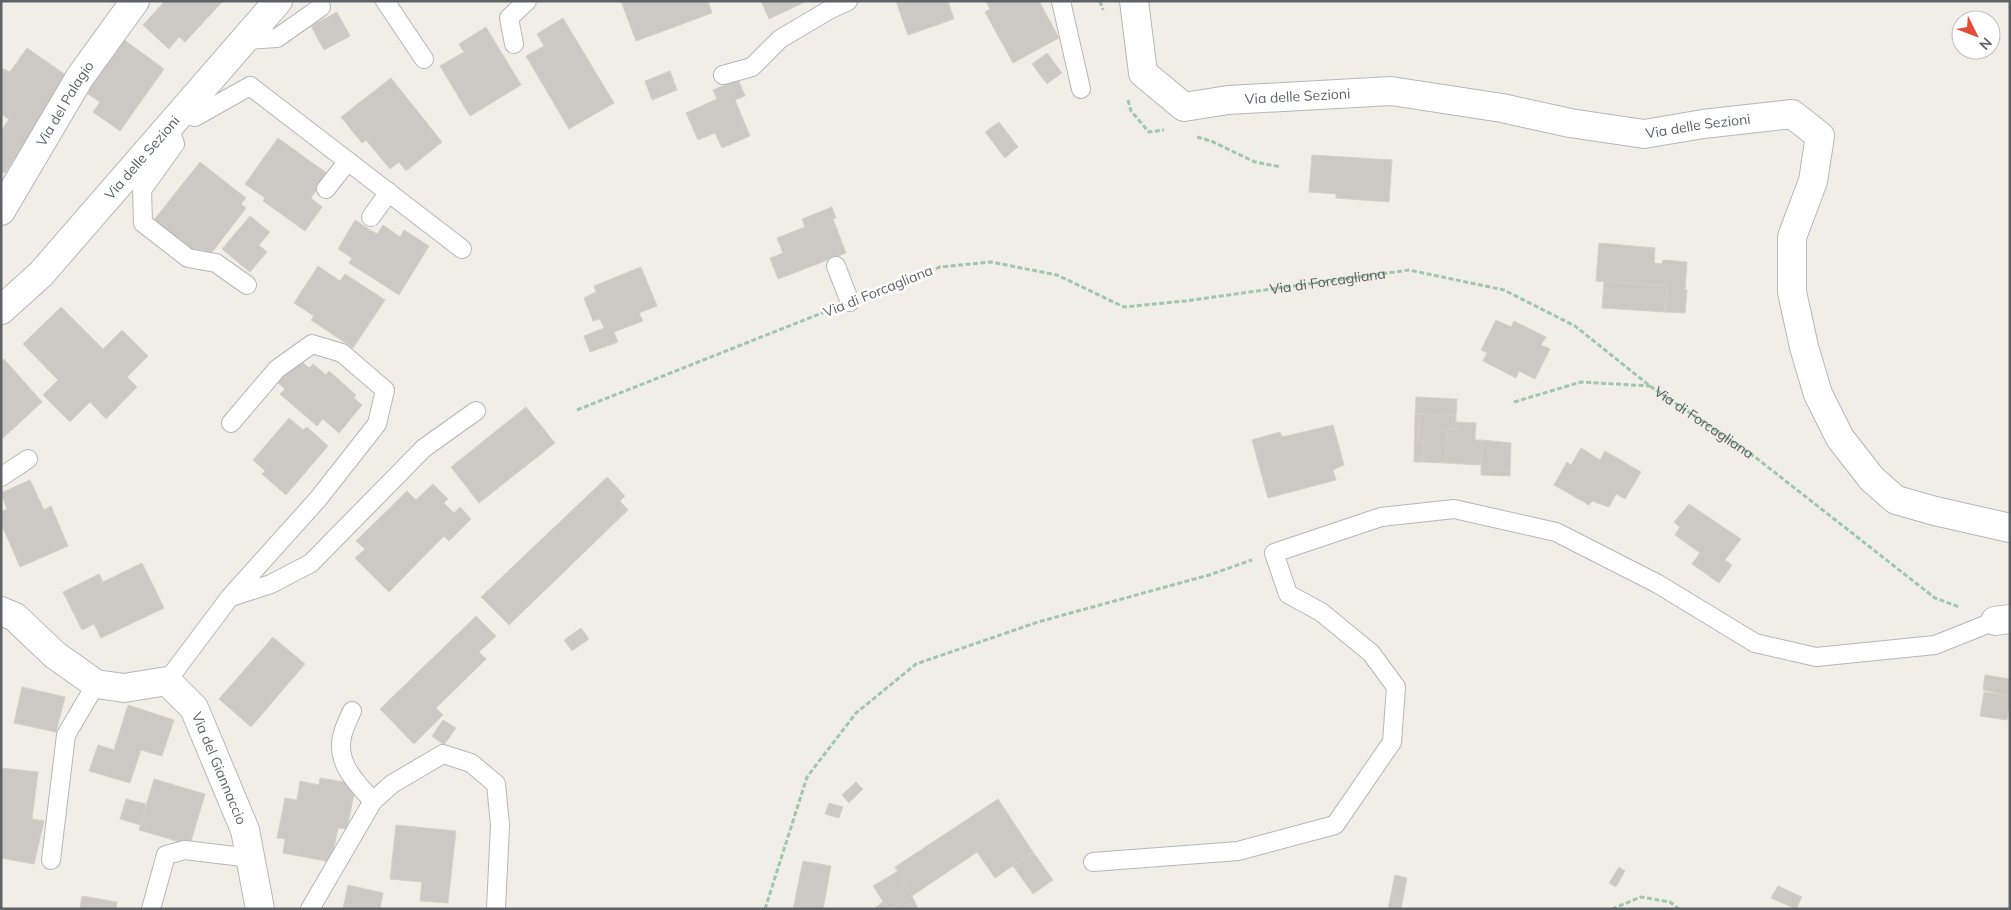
<svg xmlns="http://www.w3.org/2000/svg" width="2011" height="910" viewBox="0 0 2011 910" font-family="Mulish,sans-serif">
<style>
.building{fill:#ccc9c4;stroke:#d5d1c5}
.lines{fill:none;stroke-linecap:round;stroke-linejoin:round}
.service-casing{stroke:#b4b7bb;stroke-width:20}
.minor-casing{stroke:#b4b7bb;stroke-width:30}
.tertiary-casing{stroke:#b4b7bb;stroke-width:30}
.path{stroke:#9ec7ac;stroke-width:3;stroke-dasharray:5 2.5;stroke-linecap:butt}
.service{stroke:#fff;stroke-width:18}
.minor{stroke:#fff;stroke-width:28}
.tertiary{stroke:#fff;stroke-width:28}
.labels{text-anchor:middle;dominant-baseline:central;stroke-width:5;stroke-linejoin:round;paint-order:stroke}
.street-label{font-size:14px;fill:#5e6267;stroke:#fff}
</style>
<rect width="100%" height="100%" fill="#f0eee7"/>
<g class="building">
<path d="M165,1H223L185,42L179,37L169,49L143,25Z"/>
<path d="M621,1H708L712,13L636,41Z"/>
<path d="M761,1H807L769,19Z"/>
<path d="M896,1H948L954,19L908,35Z"/>
<path d="M986,1H1039L1059,38L1013,63L985,12L990,9Z"/>
<path d="M337,12L350,36L324,50L311,26Z"/>
<path d="M563,18L614,103L569,129L526,56L544,46L537,34Z"/>
<path d="M486,27L521,85L470,116L440,66L464,52L459,44Z"/>
<path d="M123,39L164,69L120,131L93,112L100,102L85,92Z"/>
<path d="M27,48L70,78L5,173L1,171V131L9,119L1,114V68L10,72Z"/>
<path d="M1047,53L1062,73L1047,84L1032,64Z"/>
<path d="M670,71L677,90L652,100L645,81Z"/>
<path d="M391,78L442,142L406,171L399,162L390,169L366,140L362,143L341,117Z"/>
<path d="M738,79L745,96L735,100L750,136L722,148L715,133L698,140L686,113L717,99L713,90Z"/>
<path d="M999,122L1018,147L1005,158L985,132Z"/>
<path d="M278,138L328,174L311,198L322,207L305,231L263,201L265,198L245,184Z"/>
<path d="M1312,155L1392,160L1389,202L1336,198V194L1309,192Z"/>
<path d="M200,162L246,198L241,204L246,208L210,255L202,249L198,255L154,220Z"/>
<path d="M832,207L836,218L833,219L846,253L778,279L770,258L783,253L777,238L805,227L802,219Z"/>
<path d="M250,216L270,232L259,245L267,252L250,272L222,249Z"/>
<path d="M355,220L377,234L383,225L400,237L404,230L429,246L399,295L349,263L352,258L338,249Z"/>
<path d="M1599,243L1655,248L1654,263L1662,264L1663,260L1687,262L1685,290H1687L1685,313L1665,312L1667,286L1596,281Z"/>
<path d="M318,266L340,281L345,274L385,300L353,348L311,320L314,316L294,303Z"/>
<path d="M641,267L657,306L639,313L643,321L614,332L618,342L590,352L584,336L604,328L600,319L593,321L584,298L596,292L594,286Z"/>
<path d="M1604,281L1667,286L1665,312L1602,308Z"/>
<path d="M61,307L103,349L122,330L148,356L127,377L137,387L106,419L90,402L70,422L43,395L58,380L23,344Z"/>
<path d="M1496,320L1511,327L1514,321L1546,337L1541,345L1550,349L1535,379L1519,371L1516,378L1483,361L1487,353L1481,350Z"/>
<path d="M297,357L309,368L313,364L326,375L329,371L356,395L354,398L362,405L339,433L323,419L317,426L280,394L285,389L276,381Z"/>
<path d="M4,359L42,402L3,438L1,436V362Z"/>
<path d="M1416,397L1457,399L1456,415L1415,414Z"/>
<path d="M526,407L555,443L479,503L451,467Z"/>
<path d="M1415,414H1420L1418,440L1424,441L1422,462H1414Z"/>
<path d="M1420,414L1456,415V429H1447L1446,463L1422,462L1424,441L1418,440Z"/>
<path d="M289,418L303,430L307,427L328,446L286,495L262,474L265,471L253,460Z"/>
<path d="M1456,422L1476,423L1475,440H1482L1481,465L1446,463L1447,429H1456Z"/>
<path d="M1333,425L1344,465L1333,470L1336,480L1268,498L1252,440L1280,432L1282,437Z"/>
<path d="M1482,440L1511,443L1510,476L1481,475Z"/>
<path d="M1581,448L1600,460L1605,451L1641,472L1625,499L1616,494L1609,507L1592,501L1589,505L1554,485L1567,462L1571,465Z"/>
<path d="M607,477L625,496L620,501L628,510L509,625L481,597Z"/>
<path d="M30,480L44,510L51,506L68,546L20,567L1,523V512L7,509L1,493Z"/>
<path d="M433,484L448,499L444,503L454,513L460,507L471,519L449,541L444,536L389,592L355,558L365,549L356,541L407,491L416,500Z"/>
<path d="M1689,504L1741,539L1725,560L1732,565L1719,583L1692,564L1700,553L1675,535L1680,527L1674,522Z"/>
<path d="M142,563L164,608L101,638L94,624L82,630L63,592L99,574L103,582Z"/>
<path d="M476,616L496,636L479,652L486,659L436,708L443,715L414,744L380,709Z"/>
<path d="M581,628L589,639L572,651L564,640Z"/>
<path d="M273,637L305,664L251,727L219,699Z"/>
<path d="M1985,675L2010,679V696L1983,690Z"/>
<path d="M22,687L65,697L56,732L14,723Z"/>
<path d="M1984,692L2010,696L2007,720L1980,716Z"/>
<path d="M128,705L174,720L162,756L141,750L130,783L89,771L98,745L114,750Z"/>
<path d="M443,720L456,728L444,745L432,736Z"/>
<path d="M1,768L38,772L32,819L44,821L34,864L1,858Z"/>
<path d="M320,778L356,784L347,829L338,828L331,862L283,853L285,839L277,838L285,798L297,800L300,781L319,785Z"/>
<path d="M154,779L205,794L190,845L139,830Z"/>
<path d="M856,782L863,789L849,803L842,795Z"/>
<path d="M126,799L146,804L141,825L120,819Z"/>
<path d="M998,799L1033,852L995,878L977,852L912,896L895,867Z"/>
<path d="M829,803L843,807L839,818L825,814Z"/>
<path d="M396,825L456,831L448,903L420,901L422,882L390,879Z"/>
<path d="M1033,852L1053,880L1033,894L1013,866Z"/>
<path d="M803,861L831,866L823,909H793Z"/>
<path d="M1619,867L1625,871L1616,887L1609,883Z"/>
<path d="M898,871L912,896L892,909H888L873,886Z"/>
<path d="M1395,875L1407,878L1401,909H1388Z"/>
<path d="M348,885L383,893L380,909H343Z"/>
<path d="M1778,886L1802,897L1796,909L1771,898Z"/>
<path d="M82,896L117,902L116,909H80Z"/>
<path d="M912,896L918,909H895L894,907Z"/>
<path d="M884,901L888,909H874Z"/>
</g>
<g class="lines">
<defs>
<g id="service">
<path d="M385,1L424,59"/>
<path d="M1061,1L1081,89"/>
<path d="M244,40L277,38L321,7"/>
<path d="M514,44L509,18L527,1"/>
<path d="M723,75L752,67L780,39L829,10L848,1"/>
<path d="M180,114L195,117L250,86L462,249"/>
<path d="M169,126L175,144L142,190L143,223L188,258L216,263L247,285"/>
<path d="M326,189L348,161"/>
<path d="M371,217L389,192"/>
<path d="M836,266L850,302"/>
<path d="M1,477L28,459"/>
<path d="M231,597L271,584L311,563L424,448L476,411"/>
<path d="M167,681L230,597L318,499L377,424L385,390L342,353L312,344L277,369L231,423"/>
<path d="M352,711C349,718 345,725 343,733C334,761 356,783 373,801"/>
<path d="M51,860L66,735L96,684"/>
<path d="M1093,862L1238,851L1335,825L1392,742L1396,687L1371,653L1321,612L1288,594L1274,553L1381,517L1454,509L1556,532L1658,584L1755,643L1816,657L1935,645L1995,621"/>
<path d="M151,909L166,855L185,850L251,858"/>
<path d="M310,909L373,801L392,784L443,754L471,763L496,784L500,825L496,909"/>
</g>
<g id="minor">
<path id="s2" d="M1,211L80,77L135,1"/>
<path id="s3" d="M1,611L15,617L55,655L96,684L124,688L167,681L194,708L245,830L260,909"/>
<path d="M1995,621L2010,619"/>
</g>
<g id="tertiary">
<path id="s4" d="M1134,1L1143,73L1184,107L1228,100L1391,91L1502,108L1570,123L1644,134L1703,124L1792,114L1820,136L1813,181L1792,237V292L1804,347L1818,394L1840,438L1872,479L1896,500L1935,511L2010,528"/>
<path id="s5" d="M1,310L41,274L278,1"/>
</g>
</defs>
<use href="#service" class="service-casing"/>
<use href="#minor" class="minor-casing"/>
<use href="#tertiary" class="tertiary-casing"/>
<g class="path">
<path d="M1100,1L1103,10"/>
<path d="M1128,100L1131,111L1149,132L1164,130"/>
<path d="M1197,137L1211,141L1255,162L1281,167"/>
<path id="s1" d="M873,293L940,267L991,262L1057,275L1124,307L1185,301L1409,270L1504,290L1575,326L1650,386L1755,457L1935,598L1959,607"/>
<path d="M1514,402L1581,382L1650,386"/>
<path d="M577,410L827,311"/>
<path d="M765,909L807,777L856,713L916,664L1038,622L1209,575L1252,560"/>
<path d="M1612,909L1641,897L1670,902L1679,909"/>
</g>
<use href="#service" class="service"/>
<use href="#minor" class="minor"/>
<use href="#tertiary" class="tertiary"/>
</g>
<g class="labels">
<g class="street-label">
<text stroke="none"><textPath href="#s4" startOffset="240">Via delle Sezioni</textPath></text>
<text stroke="none"><textPath href="#s2" startOffset="125">Via del Palagio</textPath></text>
<text stroke="none"><textPath href="#s4" startOffset="645">Via delle Sezioni</textPath></text>
<text stroke="none"><textPath href="#s5" startOffset="208">Via delle Sezioni</textPath></text>
<text stroke="none"><textPath href="#s1" startOffset="470">Via di Forcagliana</textPath></text>
<text transform="translate(878 291) rotate(-22)">Via di Forcagliana</text>
<text stroke="none"><textPath href="#s1" startOffset="890">Via di Forcagliana</textPath></text>
<text stroke="none"><textPath href="#s3" startOffset="296">Via del Giannaccio</textPath></text>
</g>
</g>
<rect width="2011" height="910" fill="none" stroke="#5e6267" stroke-width="5"/>
<g transform="translate(1976 35) rotate(132)"><circle r="24" fill="#ffffff" stroke="#bfc0c2"/>
<path d="M0-4L9 19L0 12L-9 19Z" fill="#e44e39"/>
<text y="-8" font-size="14" font-weight="bold" text-anchor="middle" fill="#5e6267">N</text>
</g>
</svg>
